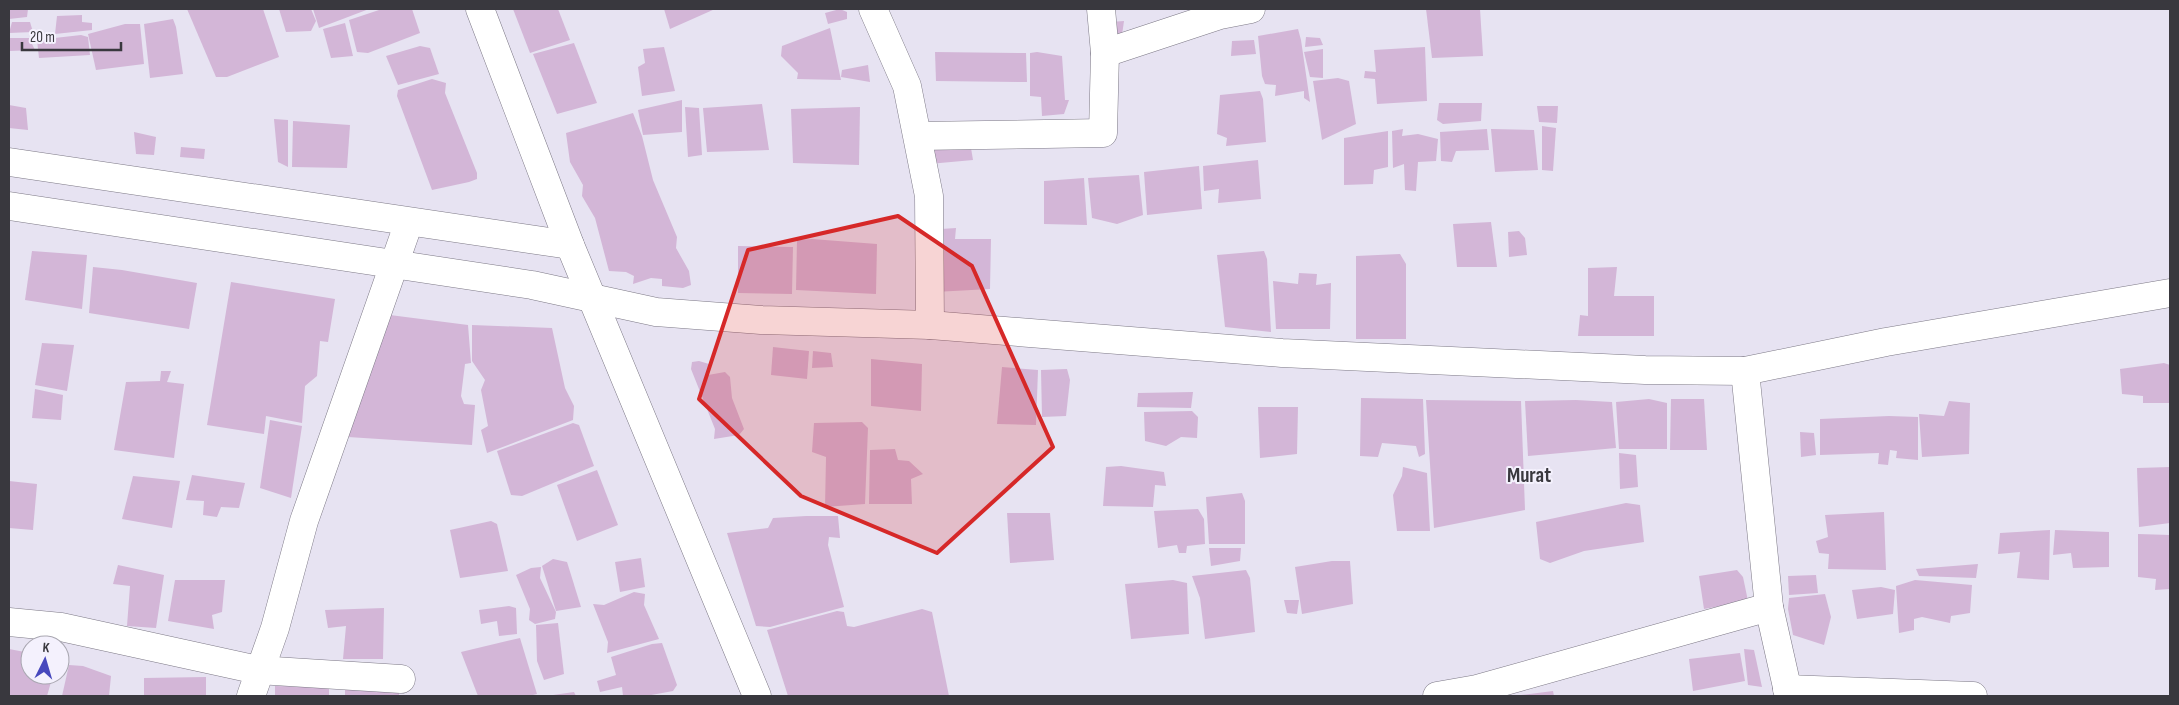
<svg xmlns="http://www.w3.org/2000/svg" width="2179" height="705" viewBox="0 0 2179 705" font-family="'Sofia Sans Condensed',sans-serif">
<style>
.building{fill:#d3b6d7}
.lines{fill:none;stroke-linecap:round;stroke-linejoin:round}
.minor-casing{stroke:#7d7986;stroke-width:29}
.minor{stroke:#fff;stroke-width:28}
.marked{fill:#d62828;fill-opacity:0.2;stroke:#d62828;stroke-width:4;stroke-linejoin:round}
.labels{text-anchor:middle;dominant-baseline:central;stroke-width:4;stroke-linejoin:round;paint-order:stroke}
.district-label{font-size:21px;font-weight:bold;fill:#39383e;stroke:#f4f1fd}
</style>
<rect width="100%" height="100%" fill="#e7e3f2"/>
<g class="building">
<path d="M10,9H28L27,17L9,19Z"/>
<path d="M187,9H263L279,57L227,77H216Z"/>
<path d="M279,9H311L316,21L311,31L286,32Z"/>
<path d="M313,9H369L319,28Z"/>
<path d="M382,9H412L420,33L368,53L357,52L349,20Z"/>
<path d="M513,9H558L570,40L530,53Z"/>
<path d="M664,9H715L670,29Z"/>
<path d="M840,9L847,12V19L828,24L825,13Z"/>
<path d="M1426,9H1480L1483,56L1432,58Z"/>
<path d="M82,15V22L92,23V30L55,34L57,16Z"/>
<path d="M173,19L176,27L183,74L150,78L144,24Z"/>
<path d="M1124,21L1122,35L1112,38L1110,22Z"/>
<path d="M12,22H30L33,32L9,33Z"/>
<path d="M345,23L353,56L331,58L323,29Z"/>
<path d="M125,24H140L144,64L96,70L88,34Z"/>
<path d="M830,28L841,80L797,79L798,73L781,56L782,46Z"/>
<path d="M1298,29L1301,40L1310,102L1304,98V91L1275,96L1276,85L1265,84L1262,76L1258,36Z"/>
<path d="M81,35L88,37L90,55L39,58L37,40Z"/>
<path d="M1306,37L1320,38L1323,45L1305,47Z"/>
<path d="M9,38H29L35,50L9,51Z"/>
<path d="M1254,40L1256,54L1231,56L1232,41Z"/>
<path d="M574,43L597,103L557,114L533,54Z"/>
<path d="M420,46L430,48L439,74L398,85L386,56Z"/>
<path d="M664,47L675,91L642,96L638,67L645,63L643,49Z"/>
<path d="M1425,47L1427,101L1377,104L1375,79L1364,78L1365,71L1376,72L1374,50Z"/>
<path d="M1323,49V78L1310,77L1304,52Z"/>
<path d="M935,52L1026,53L1027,82L936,81Z"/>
<path d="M1037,52L1062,56L1065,100H1069L1064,114L1042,116L1041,97L1030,96V53Z"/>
<path d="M868,65L870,82L841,77L842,70Z"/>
<path d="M1338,78L1349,81L1356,124L1322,140L1313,81Z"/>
<path d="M432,79L446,83L445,93L477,173V179L469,182L432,190L397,96L398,90Z"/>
<path d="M1260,91L1263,99L1266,142L1226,146L1227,138L1217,134L1220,95Z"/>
<path d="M682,100V132L643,135L638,110Z"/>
<path d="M1439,103H1482L1481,121L1443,124L1437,120Z"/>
<path d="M762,104L769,150L707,152L703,108Z"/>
<path d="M9,105L26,108L28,130L9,128Z"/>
<path d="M1537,106H1558L1557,123L1539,122Z"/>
<path d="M685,107L699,108L702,155L688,157Z"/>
<path d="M860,107L859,165L793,163L791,109Z"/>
<path d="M633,113L642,136L653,180L677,237L676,248L689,271L691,285L683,288L662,286V279L651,278L633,284L634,276L626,272L609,271L595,218L582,196L583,185L570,162L566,133Z"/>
<path d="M274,119L288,120V167L278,162Z"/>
<path d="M293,121L350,125L347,168L292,167Z"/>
<path d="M1542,126L1556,128L1553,171L1542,170Z"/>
<path d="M1403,129L1402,136L1418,134L1438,139L1436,161L1418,162L1416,191L1405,190L1404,164L1393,168L1392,131Z"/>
<path d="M1487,129L1489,150L1456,151L1452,162L1441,161L1440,132Z"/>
<path d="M1491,129L1534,130L1538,170L1495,172Z"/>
<path d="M1388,131V167L1374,170L1373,184L1344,185V138Z"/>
<path d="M134,132L156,137L154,155L136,154Z"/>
<path d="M970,142L973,160L929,164L930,146Z"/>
<path d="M181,147L205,149L204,159L180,157Z"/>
<path d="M1258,160L1261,199L1218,203L1219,189L1204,191L1203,166Z"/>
<path d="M1199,166L1202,209L1147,215L1144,172Z"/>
<path d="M1139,175L1143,215L1117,224L1092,218L1088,178Z"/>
<path d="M1084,178L1087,225L1044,224V181Z"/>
<path d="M1491,222L1497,267H1457L1453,224Z"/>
<path d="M956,228L955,239H991L990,289L935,292L941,229Z"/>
<path d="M1519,231L1525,238L1527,255L1509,257L1508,232Z"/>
<path d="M812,239L877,244L876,294L796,290L797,240Z"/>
<path d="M738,246L793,247L792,294L738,293Z"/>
<path d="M32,251L87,255L82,309L25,300Z"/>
<path d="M1264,251L1267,259L1271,332L1225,327L1217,255Z"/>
<path d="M1400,254L1406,264V339H1356V256Z"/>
<path d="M93,267L122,270L197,283L189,329L89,313Z"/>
<path d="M1617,267L1614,296H1654V336H1578L1580,315L1588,316V268Z"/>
<path d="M1299,273L1317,274L1316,285L1331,283L1330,329H1276L1273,281L1298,284Z"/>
<path d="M231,282L335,299L328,342L320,341L317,376L305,386L302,423L266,416L264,434L207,425Z"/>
<path d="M382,314L468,325L471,363L465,364L461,396L464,404L475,405L472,445L348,437Z"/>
<path d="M472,325L552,328L565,388L574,406L573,420L487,453L481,430L488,426L481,390L485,380L472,361Z"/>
<path d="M42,343L74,345L67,391L35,385Z"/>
<path d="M773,347L809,351L807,379L771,375Z"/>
<path d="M813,351L831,353L833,367L812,368Z"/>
<path d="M871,359L922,364L921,411L871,406Z"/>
<path d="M699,361L709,364L708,375L725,372L730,377L732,398L744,429L739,435L714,439L715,429L691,369L692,362Z"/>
<path d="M2164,363L2170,365V403H2143V396L2122,394L2120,369Z"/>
<path d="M1002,367L1038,370L1036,425L997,424Z"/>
<path d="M1067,369L1070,380L1066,416L1042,417L1041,370Z"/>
<path d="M161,371H171L167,382L184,384L174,458L114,450L126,382L160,381Z"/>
<path d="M35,389L63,395L61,420L32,418Z"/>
<path d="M1193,392L1191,408L1137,407L1138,393Z"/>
<path d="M1361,398L1423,399L1425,454L1419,457L1416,446L1382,443L1378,457L1360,456Z"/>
<path d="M1649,399L1667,403V449H1619L1616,402Z"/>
<path d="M1671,399H1704L1707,450H1670Z"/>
<path d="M1426,400L1521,401L1525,510L1434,528Z"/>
<path d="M1576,400L1612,402L1616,448L1528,456L1525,401Z"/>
<path d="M1949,401L1970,403L1969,454L1922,457L1919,414L1944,416Z"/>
<path d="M1258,407H1298L1297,454L1260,458Z"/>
<path d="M1192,411L1198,417L1197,438L1181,437L1166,446L1145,441L1144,412Z"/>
<path d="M1889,416L1918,417V460L1896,458L1897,451L1890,450L1888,465L1878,464L1879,453L1820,455V419Z"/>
<path d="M270,420L302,426L291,498L260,488Z"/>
<path d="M862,422L868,428L865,504L825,507L826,457L812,452L814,423Z"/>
<path d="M573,423L579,425L594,466L522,496L511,495L497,451Z"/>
<path d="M1800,432L1814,433L1816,455L1801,457Z"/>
<path d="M895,449L898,460L909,461L923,474L911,479L912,504H869L870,450Z"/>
<path d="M1619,453L1636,455L1638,487L1620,489Z"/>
<path d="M1121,466L1164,472L1166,486L1155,485L1153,507L1103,506L1106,467Z"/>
<path d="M1403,467L1427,473L1430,531H1397L1393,495L1402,476Z"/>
<path d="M2170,467V523L2139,527L2137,468Z"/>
<path d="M597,470L618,525L577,541L557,485Z"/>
<path d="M192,475L245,483L239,508L221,507L217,517L203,515L204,501L186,500Z"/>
<path d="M133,476L180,481L172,528L122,519Z"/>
<path d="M9,481L37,484L33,530L9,528Z"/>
<path d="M1242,493L1245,501V544H1209L1206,497Z"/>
<path d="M1626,503L1640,505L1644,542L1584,551L1550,563L1540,559L1536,522Z"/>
<path d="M1198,509L1204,519L1205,544L1187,546L1186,553H1179L1177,545L1158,548L1154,511Z"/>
<path d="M1884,512L1886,570L1828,569L1829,554L1819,553L1816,541L1828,537L1825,515Z"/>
<path d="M1007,513H1050L1054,560L1010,563Z"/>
<path d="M806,516H838L840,538L829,537L828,545L844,607L770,627L756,626L727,533L768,528L773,518Z"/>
<path d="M491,521L497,524L508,571L460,578L450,530Z"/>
<path d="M2050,530L2049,580L2017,578L2020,552L1998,554L2000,533Z"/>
<path d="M2055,530L2109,532V567L2073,568L2071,553L2053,555Z"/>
<path d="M2138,534L2170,535V589L2155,590L2156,579L2138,577Z"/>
<path d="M1209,548H1241L1240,561L1211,566Z"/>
<path d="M641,558L645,587L620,592L615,562Z"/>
<path d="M553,559L567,562L581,607L556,611L542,566Z"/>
<path d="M1332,561H1350L1353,604L1302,614L1295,567Z"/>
<path d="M1978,564L1976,578L1919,576L1916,569Z"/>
<path d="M118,565L164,575L156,628L127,626L130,586L113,584Z"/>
<path d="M541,567L540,578L556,612L555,619L535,624L529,620L530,609L516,575L531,568Z"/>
<path d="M1246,570L1250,578L1255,632L1205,639L1200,598L1192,576Z"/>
<path d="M1737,570L1743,577L1748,601L1704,609L1699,576Z"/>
<path d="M1816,575L1818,593L1789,595L1788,576Z"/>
<path d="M175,580H225L222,612L212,615L214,629L168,621Z"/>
<path d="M1173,580L1187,583L1189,634L1131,639L1125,584Z"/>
<path d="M1915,580L1972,585L1970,613L1951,616L1950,623L1922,617L1914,619V630L1899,633L1896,586Z"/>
<path d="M1881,587L1895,590L1893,614L1857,619L1852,590Z"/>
<path d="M634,592L645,594L644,605L659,639L607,653L608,642L593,604L604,605Z"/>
<path d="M1825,594L1831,617L1824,645L1793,635L1788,609L1789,598Z"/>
<path d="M1284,600H1299L1297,614L1287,613Z"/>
<path d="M509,606L516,608L517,634L499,636L497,621L481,624L479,610Z"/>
<path d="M384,608L383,659H343L346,626L328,628L325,610Z"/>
<path d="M922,609L932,612L949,696H788L767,630L837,611L844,612L847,626L854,627Z"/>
<path d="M558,623L564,674L544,680L537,661L536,625Z"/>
<path d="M520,638L537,694L529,696H478L461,652Z"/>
<path d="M662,643L677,685L673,691L646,696H623L622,687L600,692L597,681L616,675L611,657L652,644Z"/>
<path d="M9,649L30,653V675H53L47,696H9Z"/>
<path d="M1744,649L1754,650L1762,687L1748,685Z"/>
<path d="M1740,653L1745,681L1693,691L1689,659Z"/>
<path d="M69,665L83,666L111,676L109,696H62Z"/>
<path d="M206,677V696H144V678Z"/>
<path d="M275,686L329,687V696H275Z"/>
<rect x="345" y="689" width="54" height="7"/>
<path d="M1553,691L1554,696H1521V695Z"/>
<path d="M574,692L576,696H553V695Z"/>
</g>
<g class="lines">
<defs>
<g id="minor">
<path d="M480,9L570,245L757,696"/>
<path d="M873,9L907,86L929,196L930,325"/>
<path d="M1105,53L1220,15L1251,9"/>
<path d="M918,136L1103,133L1105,53L1101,9"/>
<path d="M9,162L570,245"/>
<path d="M9,206L532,285L656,312L761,320L930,325L1282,353L1645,370L1745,371L1886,342L2170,293"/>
<path d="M1745,371L1769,607L1789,696"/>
<path d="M9,622L61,627L258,670L401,679"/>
<path d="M1787,689L1973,696"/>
<path d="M251,696L275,628L304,521L409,222"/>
<path d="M1437,696L1477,689L1769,607"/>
</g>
</defs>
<use href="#minor" class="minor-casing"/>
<use href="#minor" class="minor"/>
</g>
<path class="marked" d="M898,216L972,266L1053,447L937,553L801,496L699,399L748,250Z"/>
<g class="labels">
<g class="district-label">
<text x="1529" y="475">Murat</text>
</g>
</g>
<rect width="2179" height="705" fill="none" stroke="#39383e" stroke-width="20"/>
<g transform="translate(45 660) rotate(5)"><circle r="24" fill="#f4f1fd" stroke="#a9a7b1"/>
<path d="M0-4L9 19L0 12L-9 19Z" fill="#4748bd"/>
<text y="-8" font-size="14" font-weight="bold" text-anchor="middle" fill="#39383e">K</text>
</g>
<path d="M22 42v8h99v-8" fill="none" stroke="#39383e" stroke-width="2.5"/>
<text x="30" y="42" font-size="15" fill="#39383e" stroke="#f4f1fd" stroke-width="4" paint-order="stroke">20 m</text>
</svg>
